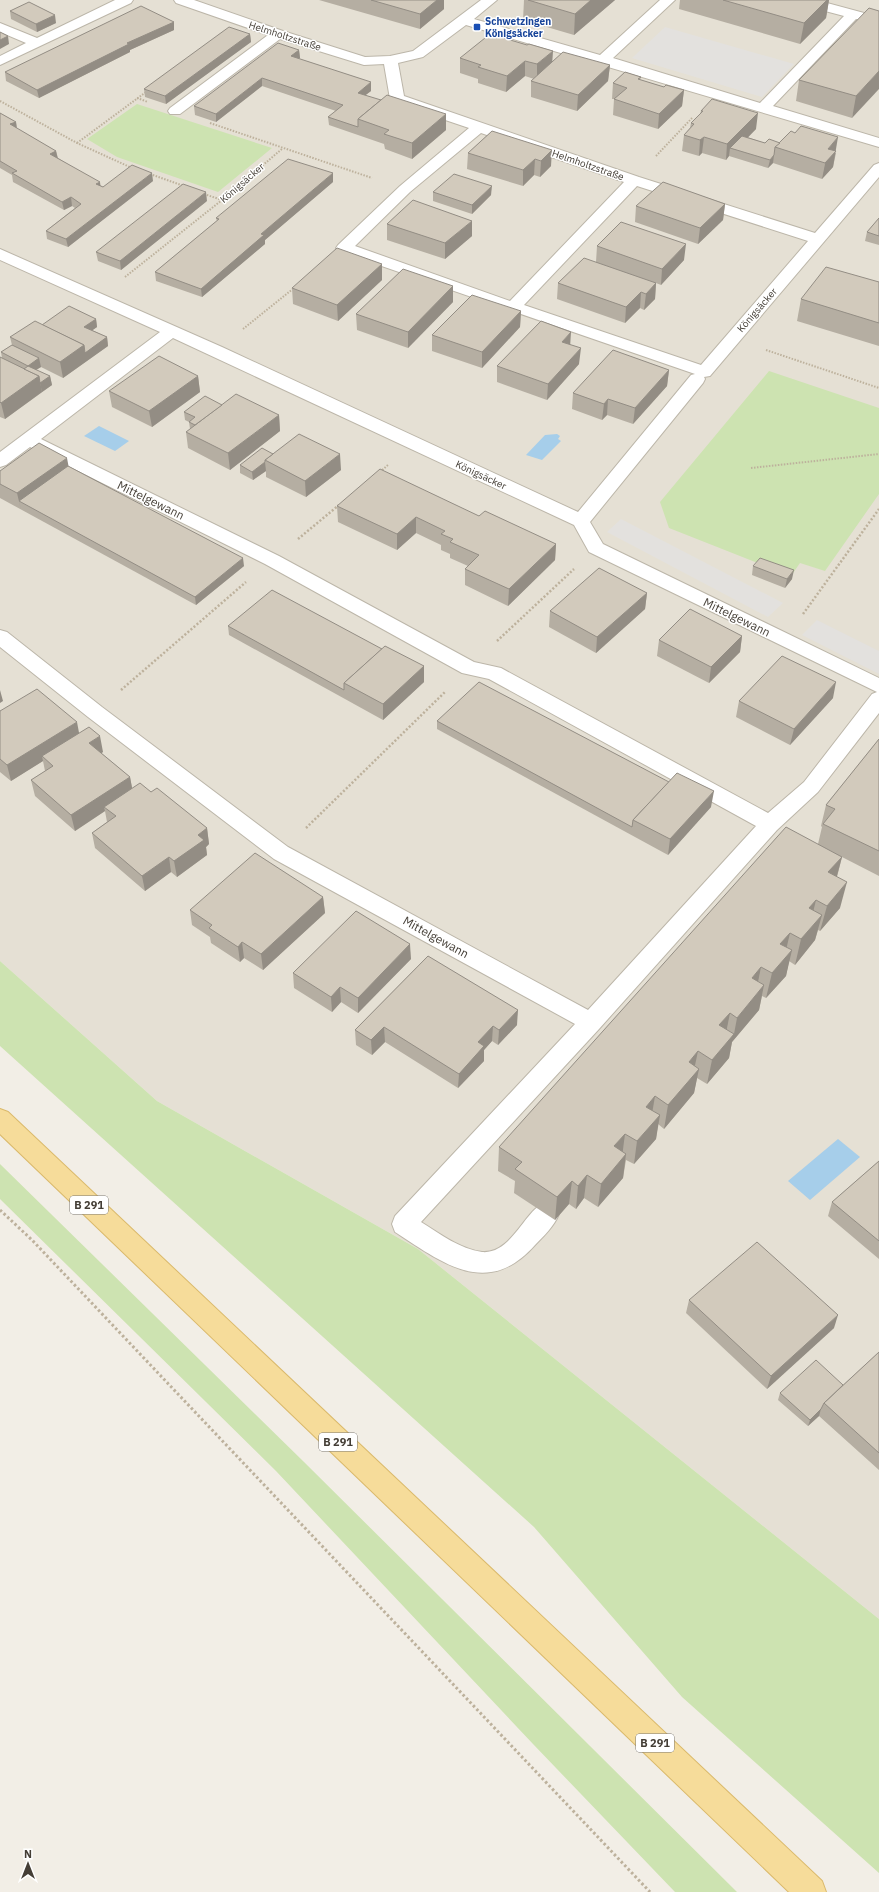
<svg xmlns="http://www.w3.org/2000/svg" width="879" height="1892" viewBox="0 0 879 1892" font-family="'IBM Plex Sans',sans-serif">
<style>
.residential{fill:#e5e0d4}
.green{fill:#cde3b1}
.parking{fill:#e3e1de}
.water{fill:#a6ceea}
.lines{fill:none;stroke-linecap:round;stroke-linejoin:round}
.minor-casing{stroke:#bcb6a9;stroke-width:2}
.major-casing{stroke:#dab96b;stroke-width:2}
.path-far2{stroke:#bdb19c;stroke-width:2;stroke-dasharray:1.5 1.5;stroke-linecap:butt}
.path-far1{stroke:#bdb19c;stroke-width:2.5;stroke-dasharray:2 2;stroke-linecap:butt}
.path{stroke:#bdb19c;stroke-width:3;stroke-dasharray:2.5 2.5;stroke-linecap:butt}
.minor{fill:#fff;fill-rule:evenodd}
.major{fill:#f6dc9a;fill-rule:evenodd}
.wall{fill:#b5aea2}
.shaded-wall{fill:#938d84}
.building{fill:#d2cabc;stroke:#938d84}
.transit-dot{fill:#1a4fb4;stroke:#fff;stroke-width:1.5}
.labels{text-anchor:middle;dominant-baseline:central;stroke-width:3;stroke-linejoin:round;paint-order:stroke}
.far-transit-label{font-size:10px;font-weight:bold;fill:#164399;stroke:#fff;text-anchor:start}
.far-street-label{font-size:10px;fill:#443e36;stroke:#fff}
.shield{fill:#fff;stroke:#7c7872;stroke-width:1}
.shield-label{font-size:11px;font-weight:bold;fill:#443e36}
.street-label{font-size:12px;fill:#443e36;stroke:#fff}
</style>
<rect width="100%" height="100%" fill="#f2eee6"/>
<path class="residential" d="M0,0H879V1619L418,1249L157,1101L0,961Z"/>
<g class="green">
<path d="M137,104L272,148L218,192L117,157L87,139Z"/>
<path d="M769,371L879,408V494L825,571L800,563L791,576L669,528L660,502Z"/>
<path d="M0,961L157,1101L418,1249L879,1619V1873L682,1697L534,1527L0,1046Z"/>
<path d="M0,1164L303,1461L737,1892H675L533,1744L276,1471L0,1199Z"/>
</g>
<g class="parking">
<path d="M665,27L794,64L762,97L632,58Z"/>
<path d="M621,519L783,603L768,617L607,532Z"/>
<path d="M817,620L879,651V674L802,635Z"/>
</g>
<g class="water">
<path d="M99,426L129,441L115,451L84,436Z"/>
<path d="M557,434L560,436L558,439L561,441L542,460L526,455L545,435Z"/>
<path d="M838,1139L860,1157L810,1200L788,1181Z"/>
</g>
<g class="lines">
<defs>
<g id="minor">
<path d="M115,0H133L131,3L0,65V56L26,43L0,32V23L37,38Z"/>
<path d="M174,0H194L283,31L365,57L390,56L413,51L481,0H497L474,19L600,55L660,0H675L613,58L760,103L844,16L795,3L793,0H816L879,17V25L856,19L773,106L879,138V147L466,25L423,57L398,63L404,96L639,177L815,233L874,165L879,163V177L710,376L704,377L705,379L703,383L590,522L603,544L879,678V713L818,792L777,830L599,1029L421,1222C440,1234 460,1249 482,1252C513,1255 527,1204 547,1203C549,1203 553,1206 556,1206L559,1214C554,1226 544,1236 535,1245C487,1299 443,1263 395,1232L392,1224L395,1216L575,1024L274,859L88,717L0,647V630L7,632L102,707L288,847L588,1010L756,826L489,679L462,673L265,564L30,447L6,465L0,467V452L160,332L0,260V249L222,347L578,512L691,375L695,374L338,251L336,248L338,245L400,186L469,128L392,102L390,99L384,64L364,65L280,39L180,114H170L168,111L170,108L268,35L176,3ZM481,133L624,182L510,301L355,246L410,192ZM637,186L808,241L701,365L524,305ZM173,338L574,525L589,552L877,692L872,694L804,782L768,813L501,668L474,662L279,556L41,439Z"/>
</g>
<path id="major" d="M0,1109L8,1112L822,1881L826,1892H789L0,1134Z"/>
</defs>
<use href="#minor" class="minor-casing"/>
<use href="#major" class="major-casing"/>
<g class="path-far2">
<path d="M137,98L148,102"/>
<path d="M0,101L77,143L132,168"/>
<path d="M210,123L372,178"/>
<path d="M77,143L146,92"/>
<path d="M656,156L692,118"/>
<path d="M150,174L184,186"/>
<path d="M204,194L222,200"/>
<path d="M125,277L222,200L283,148"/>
<path d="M243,329L294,288"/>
<path d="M766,350L879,388"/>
<path d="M751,468L879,454"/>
<path d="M380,472L388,465"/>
</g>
<g class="path-far1">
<path d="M379,472L381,471"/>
<path d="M298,539L339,505"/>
<path d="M803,614L879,509"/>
<path d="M497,641L574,569"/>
<path d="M121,690L246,582"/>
<path d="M306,828L445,692"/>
</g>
<path class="path" d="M0,1210L32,1240L650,1892"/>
<use href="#minor" class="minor"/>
<use href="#major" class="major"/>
</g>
<g class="wall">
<path d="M319,0H444V9L420,29Z"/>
<path d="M524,0H615L574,35L523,20Z"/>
<path d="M680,0H829L826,18L800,44L679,9Z"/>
<path d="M10,11L56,23L37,32L11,19Z"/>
<path d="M879,11L852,118L796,101L799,80Z"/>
<path d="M174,22V30L130,50V52L39,98L6,81L5,72Z"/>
<path d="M250,34L251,42L166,104L145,97L144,89Z"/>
<path d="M299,50L300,58L298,59L371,91L365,95L446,130L412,159L385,149L384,144L329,125L328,117L336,111L262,86L216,122L195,115L194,106Z"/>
<path d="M460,58L610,65L608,81L577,111L531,97V81L534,79L525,76L506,92L478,83V79L460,73Z"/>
<path d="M641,77L640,80L664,87L684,90L682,106L658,129L613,115L614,99H612L613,83Z"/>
<path d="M701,111L756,129L747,137L765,143H780L836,153L833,167L822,179L773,163L768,168L729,156L726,160L702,153L699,156L682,151L684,135L690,128L691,123L700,114Z"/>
<path d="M0,113L16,122L17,129L56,151L58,158L103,187L153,181L68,247L47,239L46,231L75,208L72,206L64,210L13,182L12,175L0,168Z"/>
<path d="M492,131L551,166L540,177L534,175L523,186L467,169L468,153Z"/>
<path d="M333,182L265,240V244L202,297L156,281L155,272L217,221L216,218Z"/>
<path d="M433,192L491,195L472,214L433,201Z"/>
<path d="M207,201L121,270L98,261L96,252Z"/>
<path d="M725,204L723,220L698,244L635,222L636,206Z"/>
<path d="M879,218V245L865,241L867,232Z"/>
<path d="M387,224L472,236L445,259L387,240Z"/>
<path d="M597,246L684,260L661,285L656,283L655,299L644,310L640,308L625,323L557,299L558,283L596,262Z"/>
<path d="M382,264V280L338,321L293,304L292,288Z"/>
<path d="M879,282V346L797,321L801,299Z"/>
<path d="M453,286V302L408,348L357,330L356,314Z"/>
<path d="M521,311L520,327L482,368L432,351V335Z"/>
<path d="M96,319L97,327L92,330L107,337L108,346L63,378L41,367L36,370L50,376L52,385L5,419L0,417V357L2,358L1,352L12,345L10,337L42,325Z"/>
<path d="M570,344L579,364L547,400L497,382V366Z"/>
<path d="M669,370L667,386L633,424L607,415L602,420L572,409L573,393Z"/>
<path d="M198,376L200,392L152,427L112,407L109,391Z"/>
<path d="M222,405L279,415L280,431L230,470L188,448L186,432L190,429L189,422L185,420L184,412Z"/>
<path d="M273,454L341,470L306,497L266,477V471L253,480L240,473V465Z"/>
<path d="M68,466L244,566L196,605L0,498V471Z"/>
<path d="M337,506L479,516L556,544L555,560L508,606L465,585V569L468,566L450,558V554L441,550V545L416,533L397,550L338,522Z"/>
<path d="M753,566L792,579L785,588L752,575Z"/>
<path d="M647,593L645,609L596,653L549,627L550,611Z"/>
<path d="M228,626L382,649L424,666V682L383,720L229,635Z"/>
<path d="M742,636L740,652L709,683L657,656L659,640Z"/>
<path d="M833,698L790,745L736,717L739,701Z"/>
<path d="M0,711L79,733L103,752L101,753L130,777L132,788L151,792L207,828L209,844L206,847L207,855L177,877L171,872L145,891L95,848L92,833L107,822L105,811L75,831L35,796L31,780L45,771L43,761L11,781L0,772Z"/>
<path d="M437,721L711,807L668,855L437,729Z"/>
<path d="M879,739V876L842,857L837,877L840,908L820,931L818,930L815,940L795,965L789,961L786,976L766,998L762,996L759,1010L732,1042L729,1058L707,1084L697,1078L694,1093L664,1129L658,1124L656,1139L634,1164L626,1160L623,1178L598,1207L584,1198L576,1209L569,1204L555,1220L514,1193L515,1181L498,1171L499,1147L818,844L822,827L821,826L826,805Z"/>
<path d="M323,897L325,913L263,970L244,958L240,962L211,943L210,937L192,925L190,910Z"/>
<path d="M428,956L517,1025L498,1045L492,1041L484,1050V1061L458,1088L385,1042L372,1055L356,1045L355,1030Z"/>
<path d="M411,959L358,1013L341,1002L332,1012L294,988L293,973Z"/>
<path d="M879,1161V1259L828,1216L832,1202Z"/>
<path d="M689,1300L834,1328L767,1389L686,1313Z"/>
<path d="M879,1352V1470L819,1416L808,1426L778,1400L780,1393L843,1385Z"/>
</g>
<g class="shaded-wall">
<path d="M437,0H444V9L420,29V14Z"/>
<path d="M591,0H615L574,35L575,14Z"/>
<path d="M827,0H829L826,18L800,44L804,23Z"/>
<path d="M55,15L56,23L37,32L36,24Z"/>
<path d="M174,22V30L130,50V52L39,98L37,90L127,43Z"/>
<path d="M250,34L251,42L166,104L165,96Z"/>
<path d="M8,36L9,44L0,49V40Z"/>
<path d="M299,50L300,58L291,65V56Z"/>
<path d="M553,51L552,66L537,80V64Z"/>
<path d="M525,61V76L506,92L507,76Z"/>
<path d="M610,65L608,81L577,111L578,95Z"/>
<path d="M879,71V89L852,118L856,96Z"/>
<path d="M262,78V86L216,122V114Z"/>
<path d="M371,82V91L358,101V93Z"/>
<path d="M684,90L682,106L658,129L659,114Z"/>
<path d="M758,113L756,129L736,150L730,148L729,156L726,160L727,144Z"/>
<path d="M446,114V130L412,159V143Z"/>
<path d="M16,122L17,130L10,124Z"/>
<path d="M704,137L702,153L699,156L700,140Z"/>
<path d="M838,137L833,167L822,179L828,149Z"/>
<path d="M552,150L551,166L540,177L541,161Z"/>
<path d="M56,151L58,160L50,154Z"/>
<path d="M774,155L773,163L768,168L770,160Z"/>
<path d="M535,159L534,175L523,186V170Z"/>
<path d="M152,173L153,181L68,247L66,239Z"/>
<path d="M333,173V182L265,240V244L202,297L201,289L261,234Z"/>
<path d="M100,182L101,190L96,184Z"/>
<path d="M492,186L491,195L472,214V205Z"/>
<path d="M206,192L207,201L121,270L120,261Z"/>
<path d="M71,197L72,206L64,210L62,202Z"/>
<path d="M725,204L723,220L698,244L700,228Z"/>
<path d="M472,221V236L445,259V243Z"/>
<path d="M686,244L684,260L661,285L662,269Z"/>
<path d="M382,264V280L338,321L337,305Z"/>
<path d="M656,283L655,299L644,310L646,294Z"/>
<path d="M453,286V302L408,348V332Z"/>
<path d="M641,292L640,308L625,323L626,307Z"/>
<path d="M521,311L520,327L482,368V352Z"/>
<path d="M96,319L97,327L86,335L84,327Z"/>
<path d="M571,332L570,348L562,342Z"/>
<path d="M107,337L108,346L63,378L60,362L84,345Z"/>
<path d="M581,348L579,364L547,400L548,384Z"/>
<path d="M39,358L41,367L29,374L28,366Z"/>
<path d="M669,370L667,386L633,424L635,408Z"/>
<path d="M39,376L42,392L5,419L1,403Z"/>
<path d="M50,376L52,385L42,392L40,383Z"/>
<path d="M198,376L200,392L152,427L149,411Z"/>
<path d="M608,399L607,415L602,420L604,404Z"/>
<path d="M279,415L280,431L230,470L228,453Z"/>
<path d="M340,454L341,470L306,497L305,481Z"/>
<path d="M67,458L70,474L19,501L21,510L17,493Z"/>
<path d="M265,462L266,471L253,480L252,472Z"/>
<path d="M416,517V533L397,550V534Z"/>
<path d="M556,544L555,560L508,606L509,589Z"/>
<path d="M243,558L244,566L196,605L195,597Z"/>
<path d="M794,570L792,579L785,588L787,579Z"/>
<path d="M647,593L645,609L596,653L597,637Z"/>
<path d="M742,636L740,652L709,683L711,667Z"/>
<path d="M424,666V682L383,720V704Z"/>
<path d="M836,682L833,698L790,745L794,729Z"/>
<path d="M0,690L3,701L0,703Z"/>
<path d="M77,722L80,738L42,756L43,761L11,781L7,765Z"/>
<path d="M100,736L103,752L92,759L89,743Z"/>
<path d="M130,777L133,793L104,807L105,811L75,831L71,815Z"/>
<path d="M714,791L711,807L668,855L670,839Z"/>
<path d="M207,828L209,844L206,847L207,855L177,877L174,861L198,835Z"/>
<path d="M169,857L171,872L145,891L142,876Z"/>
<path d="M842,857L835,883L828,872Z"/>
<path d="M847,882L840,908L820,931L827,906Z"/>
<path d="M323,897L325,913L263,970L261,954Z"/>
<path d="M816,900L810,925L809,908Z"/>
<path d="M822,915L815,940L795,965L801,939Z"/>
<path d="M790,933L784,959L780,944Z"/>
<path d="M242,942L244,958L240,962L238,947Z"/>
<path d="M410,944L411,959L358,1013V998Z"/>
<path d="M792,950L786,976L766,998L772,973Z"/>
<path d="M761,967L756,992L752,978Z"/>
<path d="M764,985L759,1010L732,1042L729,1058L707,1084L712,1060L734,1034L737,1018Z"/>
<path d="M340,987L341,1002L332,1012L331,997Z"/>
<path d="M518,1010L517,1025L498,1045L499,1030Z"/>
<path d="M730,1013L725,1038L719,1025Z"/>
<path d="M493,1026L492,1041L484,1050V1061L458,1088L459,1074L478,1042Z"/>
<path d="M384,1027L385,1042L372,1055L371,1040Z"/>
<path d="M698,1051L693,1075L699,1069L694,1093L664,1129L668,1105L689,1062Z"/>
<path d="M655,1096L651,1120L646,1107Z"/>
<path d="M660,1115L656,1139L634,1164L637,1141Z"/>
<path d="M625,1134L622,1157L614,1146Z"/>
<path d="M626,1154L623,1178L598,1207L601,1184Z"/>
<path d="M587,1175L584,1198L576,1209L578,1186Z"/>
<path d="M572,1181L569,1204L555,1220L557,1197Z"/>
<path d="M838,1315L834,1328L767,1389L771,1376Z"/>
<path d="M821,1409L819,1416L808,1426L810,1420Z"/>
</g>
<g class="building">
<path d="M371,0H437L420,14Z"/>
<path d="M528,0H591L575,14Z"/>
<path d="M723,0H827L804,23Z"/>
<path d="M29,2L55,15L36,24L10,11Z"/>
<path d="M141,6L174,22L127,43L129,44L37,90L5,72Z"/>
<path d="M869,8L879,11V71L856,96L799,80Z"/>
<path d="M229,27L250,34L165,96L144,89Z"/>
<path d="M0,32L8,36L0,40Z"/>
<path d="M490,34L527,45L529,44L553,51L537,64L525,61L507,76L478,67L481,65L460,58Z"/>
<path d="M278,43L299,50L291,56L371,82L358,93L381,100L358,119V127L328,117L343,105L262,78L216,114L194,106Z"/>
<path d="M563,52L610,65L578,95L531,81Z"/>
<path d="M625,72L641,77L638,79L664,87L666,85L684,90L659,114L614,99L627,88L613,83Z"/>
<path d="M387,95L446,114L412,143L384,134L389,130L358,119Z"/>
<path d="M712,99L758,113L727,144L704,137L700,140L684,135L694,124L691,123L703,111H701Z"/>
<path d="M0,113L16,122L10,124L56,151L50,154L100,182L96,184L103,187L132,165L152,173L66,239L46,231L81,204L71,197L62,202L12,173L17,171L0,161Z"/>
<path d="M801,126L838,137L828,149L836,151L825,163L775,147L791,131L795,133Z"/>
<path d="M492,131L552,150L541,161L535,159L523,170L468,153Z"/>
<path d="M742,136L765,143L769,139L780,143L775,147L774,155L770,160L730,148Z"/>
<path d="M288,159L333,173L261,234L264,235L201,289L155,272L219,219L216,218Z"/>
<path d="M454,174L492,186L472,205L433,192Z"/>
<path d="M663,182L725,204L700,228L636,206Z"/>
<path d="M183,184L206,192L120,261L96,252Z"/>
<path d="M413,200L472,221L445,243L387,224Z"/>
<path d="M879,218V236L867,232Z"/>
<path d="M621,222L686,244L662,269L597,246Z"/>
<path d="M337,248L382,264L337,305L292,288Z"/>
<path d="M584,258L656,283L646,294L641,292L626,307L558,283Z"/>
<path d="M826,267L879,282V323L801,299Z"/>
<path d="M403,269L453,286L408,332L356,314Z"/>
<path d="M472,295L521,311L482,352L432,335Z"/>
<path d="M69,306L96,319L84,327L107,337L85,353L84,345L42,325Z"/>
<path d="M35,321L84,345L60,362L10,337Z"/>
<path d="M541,321L571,332L562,342L581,348L548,384L497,366Z"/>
<path d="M12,345L39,358L28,366L1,352Z"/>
<path d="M613,350L669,370L635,408L608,399L604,404L573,393Z"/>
<path d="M159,356L198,376L149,411L109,391Z"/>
<path d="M0,357L39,376L1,403L0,402Z"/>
<path d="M28,366L50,376L40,383L39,376L24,369Z"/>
<path d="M236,394L279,415L228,453L186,432Z"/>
<path d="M205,396L222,405L195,425L189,422L195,417L184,412Z"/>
<path d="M299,434L340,454L305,481L265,460Z"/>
<path d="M39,443L67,458L17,493L0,484V471Z"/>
<path d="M262,448L273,454L265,460V462L252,472L240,465Z"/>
<path d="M68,466L243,558L195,597L19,501Z"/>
<path d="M380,469L479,516L485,511L556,544L509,589L465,569L479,555L450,542L453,539L441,534L445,531L416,517L397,534L337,506Z"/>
<path d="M760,558L794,570L787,579L753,566Z"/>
<path d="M599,568L647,593L597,637L550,611Z"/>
<path d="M272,590L382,649L344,683V690L228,626Z"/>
<path d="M690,609L742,636L711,667L659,640Z"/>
<path d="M385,646L424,666L383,704L344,683Z"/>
<path d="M782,656L836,682L794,729L739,701Z"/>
<path d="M479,682L669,782L633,820L632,827L437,721Z"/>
<path d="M37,689L77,722L7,765L0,759V711Z"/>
<path d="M89,727L100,736L89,743L130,777L71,815L31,780L53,766L42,756Z"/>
<path d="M879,739V851L823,824L835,809L826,805Z"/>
<path d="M677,773L714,791L670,839L633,820Z"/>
<path d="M140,783L151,792L157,788L207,828L198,835L204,840L174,861L169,857L142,876L92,833L116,816L104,807Z"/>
<path d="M786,827L842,857L828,872L847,882L827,906L816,900L809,908L822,915L801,939L790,933L780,944L792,950L772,973L761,967L752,978L764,985L737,1018L730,1013L719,1025L734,1034L712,1060L698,1051L689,1062L699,1069L668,1105L655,1096L646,1107L660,1115L637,1141L625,1134L614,1146L626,1154L601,1184L587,1175L578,1186L572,1181L557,1197L515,1169L522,1162L499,1147Z"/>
<path d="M255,853L323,897L261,954L242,942L238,947L209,928L212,925L190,910Z"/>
<path d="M356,911L410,944L358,998L340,987L331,997L293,973Z"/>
<path d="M428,956L518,1010L499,1030L493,1026L478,1042L484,1046L459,1074L384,1027L371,1040L355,1030Z"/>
<path d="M879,1161V1241L832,1202Z"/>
<path d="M757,1242L838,1315L771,1376L689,1300Z"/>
<path d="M879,1352V1453L824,1403Z"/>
<path d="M816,1360L843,1385L824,1403L821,1409L810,1420L780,1393Z"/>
</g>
<rect class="transit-dot" x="473" y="23" width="8" height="8" rx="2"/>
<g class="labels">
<g class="far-transit-label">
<text x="485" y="21">Schwetzingen<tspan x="485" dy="12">Königsäcker</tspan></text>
</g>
<g class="far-street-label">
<text transform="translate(285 36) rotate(18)">Helmholtzstraße</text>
<text transform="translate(588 165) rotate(19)">Helmholtzstraße</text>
<text transform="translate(242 183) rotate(-41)">Königsäcker</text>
<text transform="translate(757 310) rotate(-49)">Königsäcker</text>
<text transform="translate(481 475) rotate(25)">Königsäcker</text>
</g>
<g class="shield">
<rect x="70" y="1196" width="38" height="18" rx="3"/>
<rect x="319" y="1433" width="38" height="18" rx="3"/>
<rect x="636" y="1734" width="38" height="18" rx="3"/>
</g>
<g class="shield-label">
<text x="89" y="1205">B 291</text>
<text x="338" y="1442">B 291</text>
<text x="655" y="1743">B 291</text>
</g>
<g class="street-label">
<text transform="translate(151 500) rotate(26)">Mittelgewann</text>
<text transform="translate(737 617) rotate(26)">Mittelgewann</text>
<text transform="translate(436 937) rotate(29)">Mittelgewann</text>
</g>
</g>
<g transform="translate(28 1864)" stroke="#ffffff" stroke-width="3" paint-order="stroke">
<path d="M0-3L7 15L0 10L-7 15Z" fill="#443e36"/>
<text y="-6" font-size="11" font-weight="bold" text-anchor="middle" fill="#443e36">N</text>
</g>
</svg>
